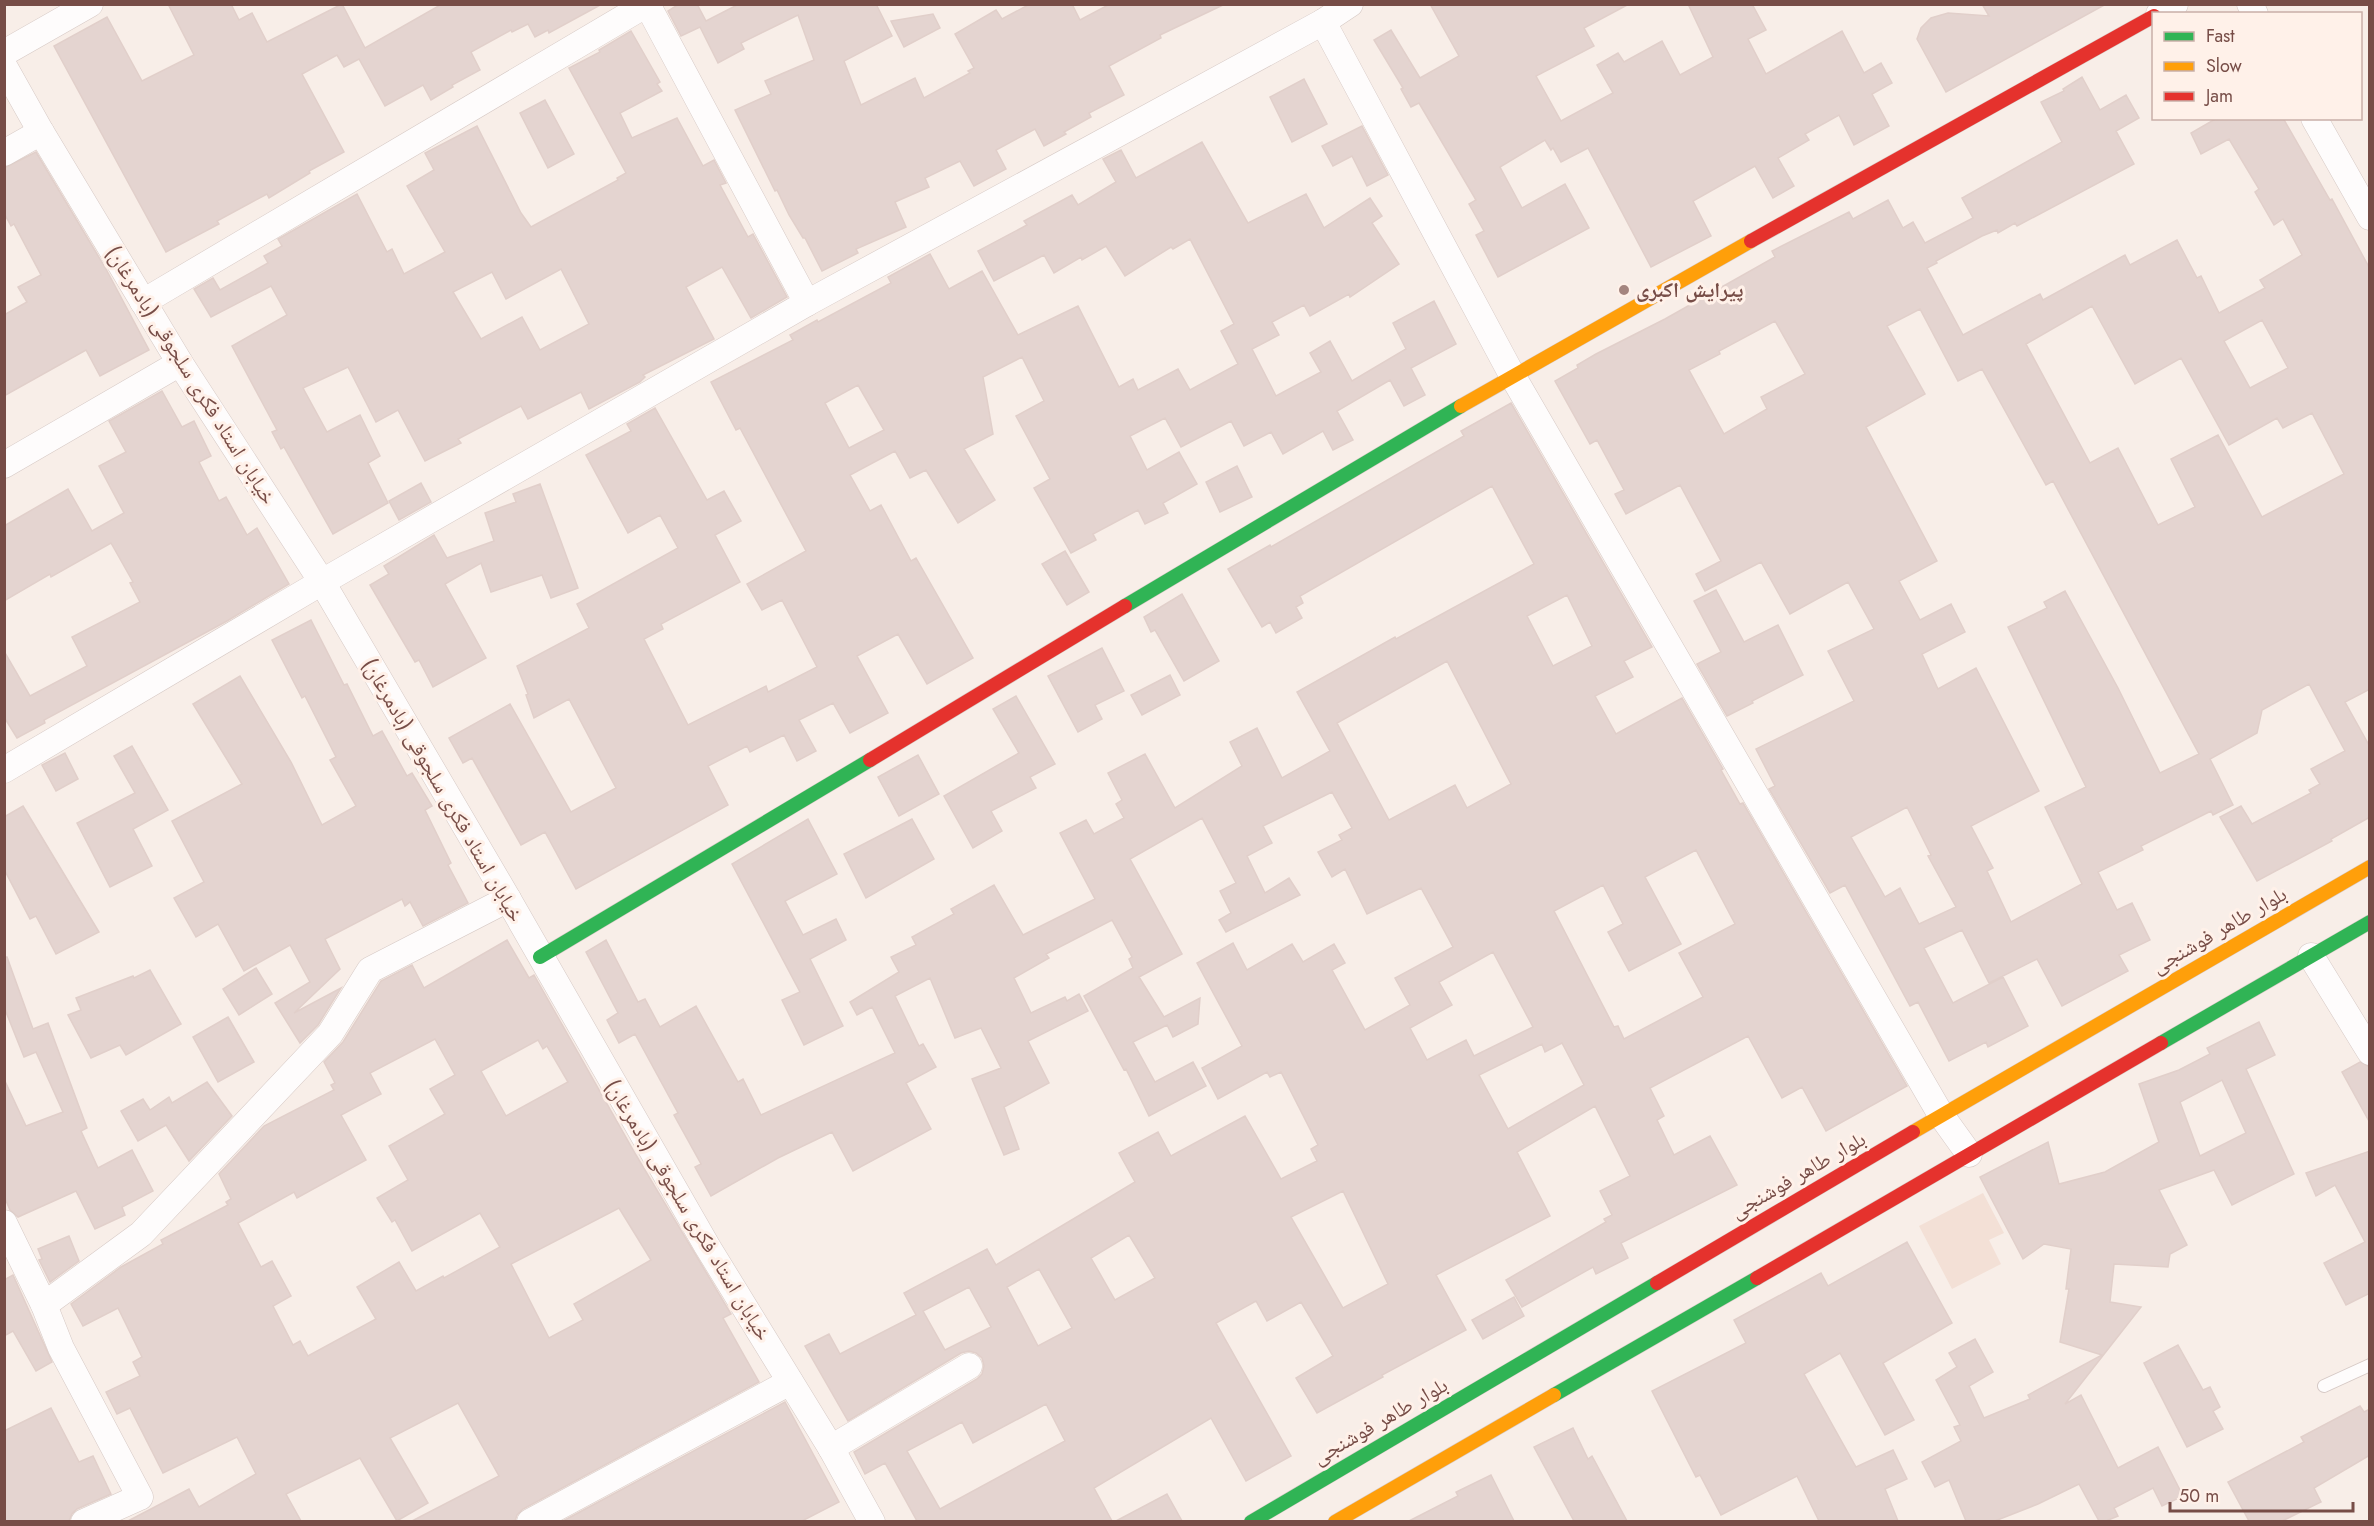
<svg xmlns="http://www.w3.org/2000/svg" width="2374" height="1526" viewBox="0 0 2374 1526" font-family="Jost,'Noto Naskh Arabic',sans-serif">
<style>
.residential{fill:#f3e0d6}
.building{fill:#e4d4d0;stroke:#e1cfca;stroke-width:1.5;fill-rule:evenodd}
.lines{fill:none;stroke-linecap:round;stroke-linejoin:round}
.lane-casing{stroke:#d6c9c5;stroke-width:14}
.street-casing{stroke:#d6c9c5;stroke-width:27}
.fast-casing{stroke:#d6c9c5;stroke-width:15}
.slow-casing{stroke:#d6c9c5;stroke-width:15}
.jam-casing{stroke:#d6c9c5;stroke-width:15}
.lane{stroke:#fefcfc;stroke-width:12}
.street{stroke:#fefcfc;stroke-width:26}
.fast{stroke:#30b455;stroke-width:14}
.slow{stroke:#ff9f0a;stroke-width:14}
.jam{stroke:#e5322d;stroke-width:14}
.poi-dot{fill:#a4857f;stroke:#fff1e9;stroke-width:2}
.labels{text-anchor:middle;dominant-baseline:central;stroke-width:6;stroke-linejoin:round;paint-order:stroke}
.poi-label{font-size:21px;font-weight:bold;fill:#774d47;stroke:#fff1e9;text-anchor:start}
.street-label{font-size:21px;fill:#774d47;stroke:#fff1e9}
</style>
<rect width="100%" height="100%" fill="#f8eee8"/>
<path class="residential" d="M1983,1193L2004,1233L1989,1240L2001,1264L1952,1289L1919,1226Z"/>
<g class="building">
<path d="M168,4H231L239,20L252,13L267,42L342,4L365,48L442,4H602L549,33L548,30L535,37L528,24L512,32L511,30L471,52L480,70L452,85L453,87L431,100L423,85L385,106L359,59L344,67L337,55L302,74L344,152L309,171L310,173L269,198L267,194L217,221L219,224L166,252L54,46L107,17L142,81L194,55Z"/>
<path d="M679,4H697L706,21L739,4H876L892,36L844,61L861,105L915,78L924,98L970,73L968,71L974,68L955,34L996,10L1002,19L1030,4H1072L1080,20L1110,4H1225L1160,35L1161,38L1109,66L1124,95L1089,113L1091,117L1064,132L1066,134L1044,146L1035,129L996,150L1006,169L974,186L960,161L925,178L929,187L895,202L906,227L856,249L858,253L822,271L805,238H803L789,215L777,190L775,191L735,110L771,94L765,81L814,60L798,15L741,43L744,49L718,63L700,27L681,36L668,11Z"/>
<path d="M1430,4H1629L1584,28L1594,46L1536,76L1561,121L1613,93L1597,65L1618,53L1624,62L1662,41L1680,75L1713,57L1688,4H1752L1766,30L1748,39L1766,74L1842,31L1864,73L1881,63L1892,83L1872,94L1889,126L1854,145L1839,115L1805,134L1809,140L1778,158L1794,186L1773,198L1755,166L1693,201L1711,236L1651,267L1588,148L1561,162L1553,148L1551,150L1545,140L1500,167L1522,208L1565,184L1589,228L1498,277L1476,235L1484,231L1469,204L1476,200L1419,103L1411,107L1401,89L1403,88L1374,40L1391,30L1420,78L1459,56Z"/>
<path d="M1982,4H2106L1946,92L1917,39L1921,28L1931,18L1948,13L1989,16Z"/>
<path d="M933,14L940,28L904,47L891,21Z"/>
<path d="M631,31L660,82L657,84L662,91L620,113L632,138L677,118L703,166L714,160L726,183L720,185L748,237L753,234L787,297L751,318L722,267L686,287L714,339L643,375L645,377L640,382L589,409L581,392L528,419L521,406L458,439L461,443L425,461L398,410L376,422L348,367L303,388L327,432L360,415L380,456L368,463L388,503L333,534L284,447L281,449L272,432L277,430L232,346L287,315L271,286L211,317L194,289L213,278L220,290L268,263L264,256L282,246L278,239L357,194L387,252L392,249L404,274L445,252L407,186L434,170L425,153L477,126L521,213L531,227L618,180L617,178L626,173L569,68L600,52L599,50ZM561,269L589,324L540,350L522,317L481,339L453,292L492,272L506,299Z"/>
<path d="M2082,77L2100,110L2126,95L2139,118L2116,131L2134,164L2017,226L2015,223L1998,233L1997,230L1982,236L1936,261L1937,263L1927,268L1963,335L2040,294L2043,300L2125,255L2130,265L2177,240L2197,278L2201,276L2219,313L2265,288L2260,280L2302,255L2283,219L2274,225L2255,192L2259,189L2229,139L2201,154L2191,133L2217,118H2283L2330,200L2332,199L2370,269V689L2345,702L2370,747V817L2331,839L2332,841L2257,881L2220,817L2241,806L2252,824L2311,793L2309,790L2320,784L2311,769L2345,751L2309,684L2262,710L2257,733L2210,759L2233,805L2213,815L2211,811L2141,846L2143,850L2098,872L2117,910L2132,903L2150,940L2119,955L2128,971L2062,1006L2037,959L1989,983L1962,930L1924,948L1953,1003L2003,977L2028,1026L1988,1047L1986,1042L1949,1061L1918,1002L1910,1006L1845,885L1830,893L1769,789L1775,786L1756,749L1854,701L1828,651L1874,629L1848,582L1790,614L1761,562L1705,591L1696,574L1721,561L1680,485L1626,514L1615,494L1624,490L1597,440L1590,444L1555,381L1578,368L1577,365L1596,354L1665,319L1775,257L1772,251L1849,212L1853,219L1888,200L1903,228L1913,222L1925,243L1973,218L1962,198L2062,142L2041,102L2064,91L2063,89ZM2092,306L2135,384L2181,358L2229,445L2277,418L2283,428L2312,413L2344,474L2262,517L2218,435L2171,459L2195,507L2158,525L2118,448L2090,463L2026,344ZM1920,309L1958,381L1982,369L2046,485L2053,481L2199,754L2160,773L2118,688L2065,591L2044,602L2047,608L2008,627L2086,787L2045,807L2082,884L2011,922L1987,871L1993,868L1971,826L2039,791L1976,668L1938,689L1922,654L1965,632L1951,604L1920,620L1899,581L1937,561L1866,427L1925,394L1887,326ZM2262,320L2288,368L2250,388L2224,341ZM1775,321L1805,374L1761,397L1767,409L1724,434L1689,370L1720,354L1719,351ZM1907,807L1931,855L1928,856L1956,907L1919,924L1900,888L1885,897L1851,837Z"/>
<path d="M1304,79L1327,124L1292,142L1270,97Z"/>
<path d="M545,100L574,154L548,168L520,113Z"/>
<path d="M1362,126L1388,175L1367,186L1352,156L1333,166L1322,146Z"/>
<path d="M1202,142L1248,223L1306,194L1324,228L1370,198L1382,216L1372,223L1399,264L1350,297L1349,294L1310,316L1304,305L1272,322L1279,335L1252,349L1276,396L1321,372L1310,353L1330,341L1352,381L1406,349L1393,323L1434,301L1456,344L1411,368L1425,395L1404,406L1390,380L1337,411L1353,440L1333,450L1323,431L1283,454L1271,432L1244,446L1231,421L1181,447L1165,418L1130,436L1147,470L1179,452L1197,484L1163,503L1168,513L1145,524L1138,510L1093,534L1096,540L1071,553L1034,488L1050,479L1016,416L1044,401L1022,357L983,377L993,434L964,449L995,500L958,523L926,470L910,478L895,451L850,475L870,511L881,505L911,561L916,558L973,658L927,684L898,634L857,656L888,713L850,733L833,703L799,720L816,751L797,761L784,735L750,752L747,746L708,766L728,805L576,889L545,832L521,845L472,758L463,763L449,738L510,704L571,812L616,788L569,699L534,718L526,695L528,694L517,666L589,628L577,604L678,548L660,515L628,533L586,455L631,431L627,424L655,408L707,500L724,491L741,521L715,535L740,582L661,624L663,629L644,639L688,725L766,686L768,692L817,667L782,600L762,610L747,584L806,551L740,428L736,430L711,382L793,340L790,335L817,320L818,322L891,283L888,277L930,254L949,289L982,271L1018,335L1078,306L1119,387L1133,379L1138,390L1178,369L1190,390L1238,364L1221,331L1234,324L1190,239L1173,249L1171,247L1125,276L1106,246L1082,260L1081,257L1054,273L1044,255L994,281L978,251L1027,225L1024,221L1072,195L1078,205L1116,182L1103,159L1121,150L1136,178ZM858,385L884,430L849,448L825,403Z"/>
<path d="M36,152L106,269L149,350L100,376L86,350L4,396V315L27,302L18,287L41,275L14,224L11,226L4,213V168Z"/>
<path d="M162,391L182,427L194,421L211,456L199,462L219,501L226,497L247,535L257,528L289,584L227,621L44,720L45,723L17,738L4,717V651L30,696L87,666L72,637L140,602L130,583L133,582L111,543L51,577L50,574L4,601V526L68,489L92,531L124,513L99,466L126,452L109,421Z"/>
<path d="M1511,403L1652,647L1624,661L1633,677L1595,696L1616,734L1682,698L1723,769L1721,770L1740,804L1743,803L1907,1086L1826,1131L1802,1087L1782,1098L1748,1036L1650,1088L1664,1116L1657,1120L1674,1155L1710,1136L1737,1185L1621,1243L1628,1258L1596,1274L1593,1267L1522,1307L1506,1280L1606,1222L1604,1219L1612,1215L1600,1191L1630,1176L1595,1106L1517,1152L1550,1216L1436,1275L1466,1330L1382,1375L1383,1377L1317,1413L1296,1378L1333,1356L1301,1302L1267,1321L1256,1301L1216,1323L1291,1456L1246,1481L1211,1418L1094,1488L1112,1521H917L885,1463L865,1474L854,1452L977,1379L982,1374L984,1366L982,1358L976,1353L969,1351L961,1353L848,1421L805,1346L829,1334L840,1354L916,1315L904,1293L987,1249L996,1265L1085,1212L1135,1182L1119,1153L1158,1132L1171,1156L1245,1116L1281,1179L1317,1161L1311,1149L1318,1145L1281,1072L1270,1077L1267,1072L1218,1099L1202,1068L1242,1046L1197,963L1233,943L1247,970L1292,944L1303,962L1334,944L1345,963L1332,970L1365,1030L1410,1005L1395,978L1453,947L1421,888L1367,914L1345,869L1332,877L1318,852L1342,840L1339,835L1352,828L1332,792L1263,826L1272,843L1247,856L1265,893L1289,878L1300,895L1226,932L1219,920L1231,913L1220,891L1236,883L1202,818L1130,859L1182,954L1139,977L1164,1017L1200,998L1198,1024L1173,1037L1167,1025L1133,1042L1155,1082L1193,1062L1206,1086L1149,1116L1126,1069L1124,1070L1084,996L1133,968L1129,959L1132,957L1112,920L1046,954L1049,958L1014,978L1031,1013L1065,997L1067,1001L1079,994L1088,1011L1028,1041L1049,1083L1004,1107L1019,1149L1004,1155L972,1079L1001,1068L981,1028L955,1038L930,978L895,996L919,1046L923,1044L936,1067L906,1083L931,1129L853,1171L832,1132L778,1158L711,1196L695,1167L701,1164L674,1115L678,1113L635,1034L619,1043L607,1020L618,1013L586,952L606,940L638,1002L645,999L660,1027L696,1006L738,1082L743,1079L761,1115L895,1053L872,1007L857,1015L850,1002L899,972L891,957L916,945L912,937L954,914L951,909L994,885L1023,935L1095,899L1060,833L1086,820L1094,834L1124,818L1116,804L1122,800L1108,773L1145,754L1175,808L1242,766L1230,742L1257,728L1282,778L1330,751L1297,692L1395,637L1396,639L1534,564L1492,486L1300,596L1303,603L1296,607L1302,618L1276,633L1270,622L1262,627L1228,569L1270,545L1271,547L1464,436L1461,431ZM1567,595L1592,646L1553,666L1527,616ZM1447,661L1511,784L1467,808L1455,785L1389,820L1337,723ZM1696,850L1735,924L1679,953L1703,997L1624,1039L1618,1026L1614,1027L1554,911L1603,885L1623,924L1608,932L1629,971L1681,944L1645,877ZM1493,952L1533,1027L1474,1056L1466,1040L1427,1060L1410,1028L1452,1005L1439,982ZM1562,1043L1584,1085L1508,1129L1479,1075L1542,1044L1545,1052ZM1343,1191L1388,1284L1343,1308L1291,1217ZM1129,1235L1155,1278L1115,1300L1091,1258ZM1039,1269L1072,1328L1038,1346L1007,1287ZM969,1287L991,1327L945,1350L923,1311ZM1046,1404L1065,1441L940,1509L907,1451L962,1422L973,1443Z"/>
<path d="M1237,466L1252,497L1220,512L1206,482Z"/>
<path d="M421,483L431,502L399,520L389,501Z"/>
<path d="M540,484L578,588L551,598L542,575L491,592L481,563L445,584L486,658L433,687L419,660L415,662L370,585L389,574L384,566L434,535L447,558L494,541L485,513L516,502L513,494Z"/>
<path d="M1065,551L1089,592L1067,605L1042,564Z"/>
<path d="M1716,590L1744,642L1778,625L1803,675L1752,701L1753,703L1727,716L1697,664L1721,652L1694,601Z"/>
<path d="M1182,594L1219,661L1184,681L1155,630L1151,632L1144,617Z"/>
<path d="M311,620L344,685L347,684L373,736L382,731L407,776L412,773L432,806L425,810L451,863L448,865L468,903L423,926L410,902L405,906L402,899L325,939L340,969L294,1013L341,988L318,1025L300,1043L275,1003L310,982L290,945L244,971L218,924L196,937L174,898L204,882L172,821L242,784L193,704L240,676L291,762L322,825L356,806L330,760L336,757L305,696L302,698L272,640Z"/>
<path d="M1102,648L1124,691L1095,705L1102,719L1078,732L1048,676Z"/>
<path d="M1170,675L1180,695L1142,715L1131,695Z"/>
<path d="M1016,696L1055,764L1030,777L1036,788L991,811L1002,831L973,848L944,796L1019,753L993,709Z"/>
<path d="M132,746L168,810L133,829L152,866L110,887L77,823L135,793L114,756Z"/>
<path d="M65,753L78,779L56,791L42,765Z"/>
<path d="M918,755L939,794L899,816L878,777Z"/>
<path d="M23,806L99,932L56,954L36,916L30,919L4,869V817Z"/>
<path d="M808,819L837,874L785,901L803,935L836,919L846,940L810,959L843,1026L804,1045L782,1000L800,992L732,864Z"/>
<path d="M912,819L934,859L866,898L844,854Z"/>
<path d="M507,940L529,978L534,975L636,1155L731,1314L723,1318L759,1382L523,1509L517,1515L515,1521H412L499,1476L458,1403L390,1438L428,1503L397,1521L360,1458L286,1494L301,1521H128L189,1489L199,1507L256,1474L237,1437L163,1473L130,1408L117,1414L106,1392L140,1376L133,1362L142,1357L118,1308L83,1326L71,1304L121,1267L163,1244L161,1240L228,1205L226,1202L231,1199L219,1174L264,1126L334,1090L331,1085L335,1083L324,1062L343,1042L381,981L412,965L424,988ZM435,1039L455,1075L430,1089L445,1114L389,1146L408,1180L377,1198L392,1222L395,1220L412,1251L480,1213L500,1247L444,1278L443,1276L416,1291L399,1262L357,1287L376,1319L308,1356L300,1341L293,1345L273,1306L291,1296L272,1261L261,1267L238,1223L294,1192L297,1198L366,1160L341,1115L381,1094L370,1073ZM538,1040L543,1049L547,1046L568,1082L506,1116L481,1071ZM619,1208L651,1260L574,1304L583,1320L549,1338L511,1264Z"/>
<path d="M4,957H7L33,1029L48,1023L87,1128L81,1131L98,1168L132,1150L153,1191L122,1207L125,1215L95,1229L76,1191L18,1217L10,1210L4,1196V1079L26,1126L63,1112L36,1052L24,1057L4,1007Z"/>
<path d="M256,968L272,994L239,1015L223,989Z"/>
<path d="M150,970L181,1024L126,1055L120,1045L91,1058L68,1015L81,1010L76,998L133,976L134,978Z"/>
<path d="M228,1017L254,1062L218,1082L193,1037Z"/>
<path d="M2259,1022L2275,1055L2246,1069L2294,1174L2232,1205L2214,1170L2159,1190L2187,1245L2170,1254L2168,1267L2114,1264L2110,1302L2141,1307L2065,1404L2081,1395L2118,1468L2158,1447L2183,1496L2162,1506L2153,1488L2114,1508L2118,1516L2106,1521H2099L2079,1484L2038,1504L1995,1521H1966L1949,1480L1935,1487L1922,1462L1961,1441L1954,1427L1960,1425L1936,1380L1957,1367L1949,1353L1975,1339L1993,1372L1969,1386L1984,1418L2030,1399L2028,1395L2102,1355L2060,1342L2069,1289H2066L2071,1249L2044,1244L2023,1259L1980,1177L2048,1142L2059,1184L2105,1172L2159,1142L2139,1084L2179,1070L2210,1054L2207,1048ZM2222,1080L2246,1133L2200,1156L2180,1102Z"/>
<path d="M2360,1062L2370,1067V1123L2342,1072Z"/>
<path d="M207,1082L232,1116L189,1161L166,1125L138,1141L121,1111L143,1099L150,1110L169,1097L172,1103Z"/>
<path d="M2370,1151V1293L2346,1305L2324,1263L2365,1242L2335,1185L2316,1196L2306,1173Z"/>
<path d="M69,1236L79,1261L50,1282L39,1260L42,1259L38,1249Z"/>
<path d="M1907,1242L1952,1323L1883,1363L1914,1420L1885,1435L1840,1353L1804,1374L1856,1467L1893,1450L1907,1479L1885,1489L1898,1521H1819L1797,1476L1721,1515L1700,1475L1696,1477L1652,1391L1746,1343L1734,1320L1821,1273L1828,1286Z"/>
<path d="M13,1275L52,1362L36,1371L13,1331L4,1336V1280Z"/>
<path d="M1514,1297L1524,1316L1483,1339L1472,1320Z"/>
<path d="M2178,1345L2203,1390L2210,1387L2220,1407L2213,1411L2223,1429L2187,1447L2144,1363Z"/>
<path d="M785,1402L839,1502L802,1521H563Z"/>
<path d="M2360,1406L2364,1412L2370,1409V1455L2314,1488L2321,1502L2282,1521H2249L2228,1482L2304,1442L2301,1437Z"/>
<path d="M51,1408L79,1462L93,1456L111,1494L77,1509L72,1514L69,1521H4V1431Z"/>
<path d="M1573,1428L1588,1459L1592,1456L1627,1521H1574L1534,1447Z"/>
<path d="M1491,1475L1514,1521H1409L1458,1496L1456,1492Z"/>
<path d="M1167,1494L1182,1521H1116Z"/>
</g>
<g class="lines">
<defs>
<path id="lane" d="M2324,1386L2370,1365"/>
<g id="street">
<path d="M647,4L807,303"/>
<path d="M2250,4L2255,14"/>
<path d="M2159,14L2175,4"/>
<path d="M1323,22L1512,375L1941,1115L1969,1154"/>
<path d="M4,53L90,4"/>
<path d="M4,66L41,132L180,363L322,582L508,899L707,1246L831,1448L872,1522"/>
<path d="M2314,118L2370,217"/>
<path d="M4,153L41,132"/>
<path d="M143,302L647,4"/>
<path d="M4,465L180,363"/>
<path d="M4,770L322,582L807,303L1323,22L1350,4"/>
<path d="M2311,956L2370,1052"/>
<path d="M4,1223L44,1305L61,1348L140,1497L84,1522"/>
<path d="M44,1305L141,1234L330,1034L370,970L508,899"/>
<path d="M831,1448L969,1366"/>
<path d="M530,1522L790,1382"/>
</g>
<g id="fast">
<path d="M1125,606L1461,406"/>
<path d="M540,957L870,760"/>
<path d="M2161,1043L2370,922"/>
<path d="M1554,1395L1757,1278"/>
<path d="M1251,1522L1657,1283"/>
</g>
<g id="slow">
<path d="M1461,406L1751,241"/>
<path d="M1913,1132L2370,867"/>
<path d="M1335,1522L1554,1395"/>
</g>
<g id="jam">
<path d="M1751,241L2154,16"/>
<path d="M870,760L1125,606"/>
<path d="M1757,1278L2161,1043"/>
<path d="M1657,1283L1913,1132"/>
</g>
</defs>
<use href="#lane" class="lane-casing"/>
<use href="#street" class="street-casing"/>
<use href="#fast" class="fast-casing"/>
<use href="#slow" class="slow-casing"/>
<use href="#jam" class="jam-casing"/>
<use href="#lane" class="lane"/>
<use href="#street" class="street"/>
<use href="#fast" class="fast"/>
<use href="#slow" class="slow"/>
<use href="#jam" class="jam"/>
</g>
<circle class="poi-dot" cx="1624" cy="290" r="6"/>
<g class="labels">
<g class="poi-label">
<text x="1636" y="290">پیرایش اکبری</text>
</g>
<g class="street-label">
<text transform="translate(191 375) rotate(58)">خیابان استاد فکری سلجوقی (بادمرغان)</text>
<text transform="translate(443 790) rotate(60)">خیابان استاد فکری سلجوقی (بادمرغان)</text>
<text transform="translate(2219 930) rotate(-30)">بلوار طاهر فوشنجی</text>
<text transform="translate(1798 1175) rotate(-30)">بلوار طاهر فوشنجی</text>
<text transform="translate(688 1210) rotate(59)">خیابان استاد فکری سلجوقی (بادمرغان)</text>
<text transform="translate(1380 1421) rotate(-30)">بلوار طاهر فوشنجی</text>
</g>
</g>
<rect width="2374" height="1526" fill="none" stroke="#774d47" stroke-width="12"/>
<rect x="2152" y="12" width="210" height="108" fill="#fff1e9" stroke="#c9afa8" stroke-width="1.5"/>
<rect x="2164" y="32" width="30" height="9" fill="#30b455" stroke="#c9afa8" stroke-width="1.5"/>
<text x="2206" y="42" font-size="18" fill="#774d47">Fast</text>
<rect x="2164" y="62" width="30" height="9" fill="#ff9f0a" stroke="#c9afa8" stroke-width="1.5"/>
<text x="2206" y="72" font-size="18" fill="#774d47">Slow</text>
<rect x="2164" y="92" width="30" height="9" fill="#e5322d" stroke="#c9afa8" stroke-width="1.5"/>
<text x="2206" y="102" font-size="18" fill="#774d47">Jam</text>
<path d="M2170 1502v9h183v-9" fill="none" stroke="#774d47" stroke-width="3"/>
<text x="2179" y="1502" font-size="18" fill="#774d47" stroke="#fff1e9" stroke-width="4.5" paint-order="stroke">50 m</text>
</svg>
